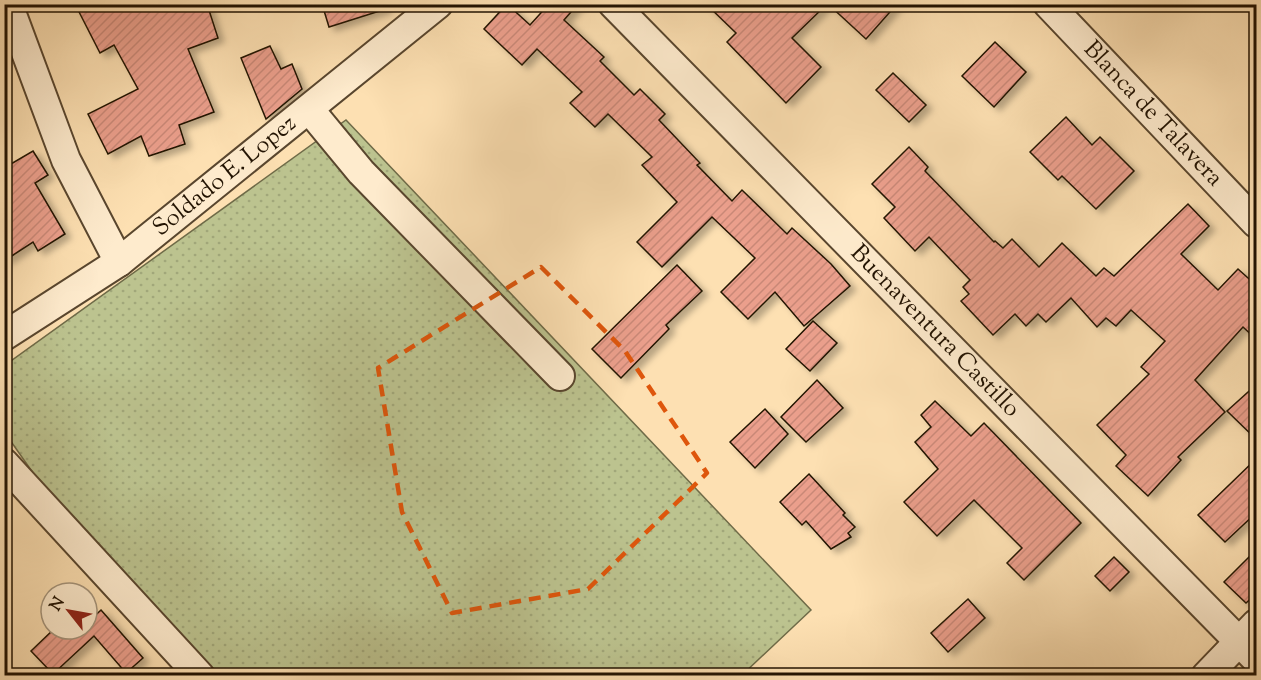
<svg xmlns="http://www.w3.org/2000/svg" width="1261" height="680" viewBox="0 0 1261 680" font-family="'Sorts Mill Goudy',serif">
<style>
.green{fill:url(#green-dots);stroke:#6f6b48;stroke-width:1.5}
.building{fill:url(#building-hatch);stroke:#221302;stroke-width:1.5;filter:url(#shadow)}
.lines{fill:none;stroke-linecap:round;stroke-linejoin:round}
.minor-casing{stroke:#59462e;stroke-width:32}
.minor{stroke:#feebcd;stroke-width:28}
.marked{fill:none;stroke:#de560c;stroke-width:4.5;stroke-dasharray:12 8;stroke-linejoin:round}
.labels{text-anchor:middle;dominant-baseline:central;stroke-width:4.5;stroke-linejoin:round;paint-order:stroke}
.street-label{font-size:24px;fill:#221302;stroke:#feebcd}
</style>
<defs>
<pattern id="green-dots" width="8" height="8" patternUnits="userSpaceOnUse" patternTransform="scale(1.5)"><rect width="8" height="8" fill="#bcc38f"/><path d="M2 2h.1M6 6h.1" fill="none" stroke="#a1a77a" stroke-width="1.8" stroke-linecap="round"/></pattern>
<pattern id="building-hatch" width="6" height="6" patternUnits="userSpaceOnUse" patternTransform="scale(1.5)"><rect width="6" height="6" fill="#eb9f8c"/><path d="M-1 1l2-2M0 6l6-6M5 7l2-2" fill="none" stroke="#c98877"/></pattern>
<filter id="shadow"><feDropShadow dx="6" dy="4" stdDeviation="3" flood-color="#0004"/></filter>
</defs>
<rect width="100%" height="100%" fill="#fde0b2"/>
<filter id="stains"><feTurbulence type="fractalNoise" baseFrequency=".00333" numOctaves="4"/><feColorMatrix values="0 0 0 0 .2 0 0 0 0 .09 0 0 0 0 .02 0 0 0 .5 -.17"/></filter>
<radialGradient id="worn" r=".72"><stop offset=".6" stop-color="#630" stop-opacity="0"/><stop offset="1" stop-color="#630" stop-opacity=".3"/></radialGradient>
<path class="green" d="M346,120L811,610L742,675H217L45,490L5,433L4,366Z"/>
<g class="building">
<path d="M75,4H207L218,38L188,49L214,112L179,125L185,144L149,156L141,136L108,154L88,114L138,89L114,45L100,53Z"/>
<path d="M322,4H385L386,9L329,27Z"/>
<path d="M507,4L530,25L549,4H578L564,20L604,57L600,61L634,95L640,89L665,114L659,120L700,163L697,165L732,201L742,190L787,234L792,228L831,264L850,286L804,326L775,292L748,319L721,292L755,258L712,217L662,267L637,242L677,202L642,165L652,157L608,114L595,127L570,103L582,92L537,49L522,65L484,29Z"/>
<path d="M706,4H827L792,38L821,67L786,103L727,42L736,33Z"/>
<path d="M828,4H897L866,39Z"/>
<path d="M995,42L1026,72L994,107L962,76Z"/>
<path d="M270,46L281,69L292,64L302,89L266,119L241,58Z"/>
<path d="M893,73L926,105L909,122L876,90Z"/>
<path d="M1066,117L1092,145L1100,137L1134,171L1096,209L1062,176L1058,180L1030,152Z"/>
<path d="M909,147L928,167L925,171L994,242L995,241L1003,248L1012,239L1039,267L1062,243L1096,276L1104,268L1114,276L1188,204L1209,226L1181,254L1218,290L1238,269L1257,286V340L1243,327L1195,380L1225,412L1178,457L1181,460L1148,496L1116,466L1126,455L1097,425L1149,374L1141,367L1165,341L1131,310L1116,326L1106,318L1097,327L1071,298L1046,322L1038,314L1026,326L1015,314L993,335L961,301L969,294L963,287L970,280L929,237L915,251L884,218L895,207L872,184Z"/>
<path d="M33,151L48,175L35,183L65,234L38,251L33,242L4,261V168Z"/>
<path d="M677,265L702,291L666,325L669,329L621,378L592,349Z"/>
<path d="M813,321L837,343L810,371L786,349Z"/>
<path d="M817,380L843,408L806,442L781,417Z"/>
<path d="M1257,384V440L1227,411Z"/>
<path d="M935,401L971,436L984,423L1081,523L1024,580L1007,563L1022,548L974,500L937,536L904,502L938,469L915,442L931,427L921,415Z"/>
<path d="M765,409L788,434L755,468L730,442Z"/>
<path d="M1257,458V512L1225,542L1198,515Z"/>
<path d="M809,474L845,513L843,515L855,527L848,533L851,537L831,549L806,521L802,525L780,502Z"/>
<path d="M1257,549V593L1246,603L1224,582Z"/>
<path d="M1114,557L1129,572L1110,591L1095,576Z"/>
<path d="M968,599L985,618L948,652L931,633Z"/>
<path d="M101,610L143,658L126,673L94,636L53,674L31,651L54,629H88L87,623Z"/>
</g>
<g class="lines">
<defs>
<g id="minor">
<path d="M8,4L66,160L119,262"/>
<path id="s1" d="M613,4L1256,659"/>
<path id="s2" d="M1048,4L1256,223"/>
<path d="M309,109L361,172L560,376"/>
<path id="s3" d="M4,336L119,262L438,4"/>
<path d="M4,463L200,676"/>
<path d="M1206,676L1256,624"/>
</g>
</defs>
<use href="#minor" class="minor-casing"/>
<use href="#minor" class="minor"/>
</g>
<path class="marked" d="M541,267L625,351L707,473L588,589L452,613L402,512L378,368Z"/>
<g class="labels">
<g class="street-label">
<text stroke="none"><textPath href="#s2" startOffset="152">Blanca de Talavera</textPath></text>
<text stroke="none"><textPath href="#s3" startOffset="273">Soldado E. Lopez</textPath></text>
<text stroke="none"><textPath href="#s1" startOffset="459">Buenaventura Castillo</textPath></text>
</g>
</g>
<rect width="1261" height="680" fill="none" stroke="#fde0b2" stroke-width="24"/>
<rect x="6" y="6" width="1249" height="668" fill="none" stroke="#221302" stroke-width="3"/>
<rect x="12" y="12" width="1237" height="656" fill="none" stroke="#221302" stroke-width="1.5"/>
<g transform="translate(69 611) rotate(301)"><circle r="28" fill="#feebcd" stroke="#a6957c" stroke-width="1.5"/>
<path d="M0-4.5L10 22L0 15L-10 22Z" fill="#8f2418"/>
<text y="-9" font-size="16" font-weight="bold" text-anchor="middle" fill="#221302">N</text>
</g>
<rect width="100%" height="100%" filter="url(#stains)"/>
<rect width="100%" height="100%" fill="url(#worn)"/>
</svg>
